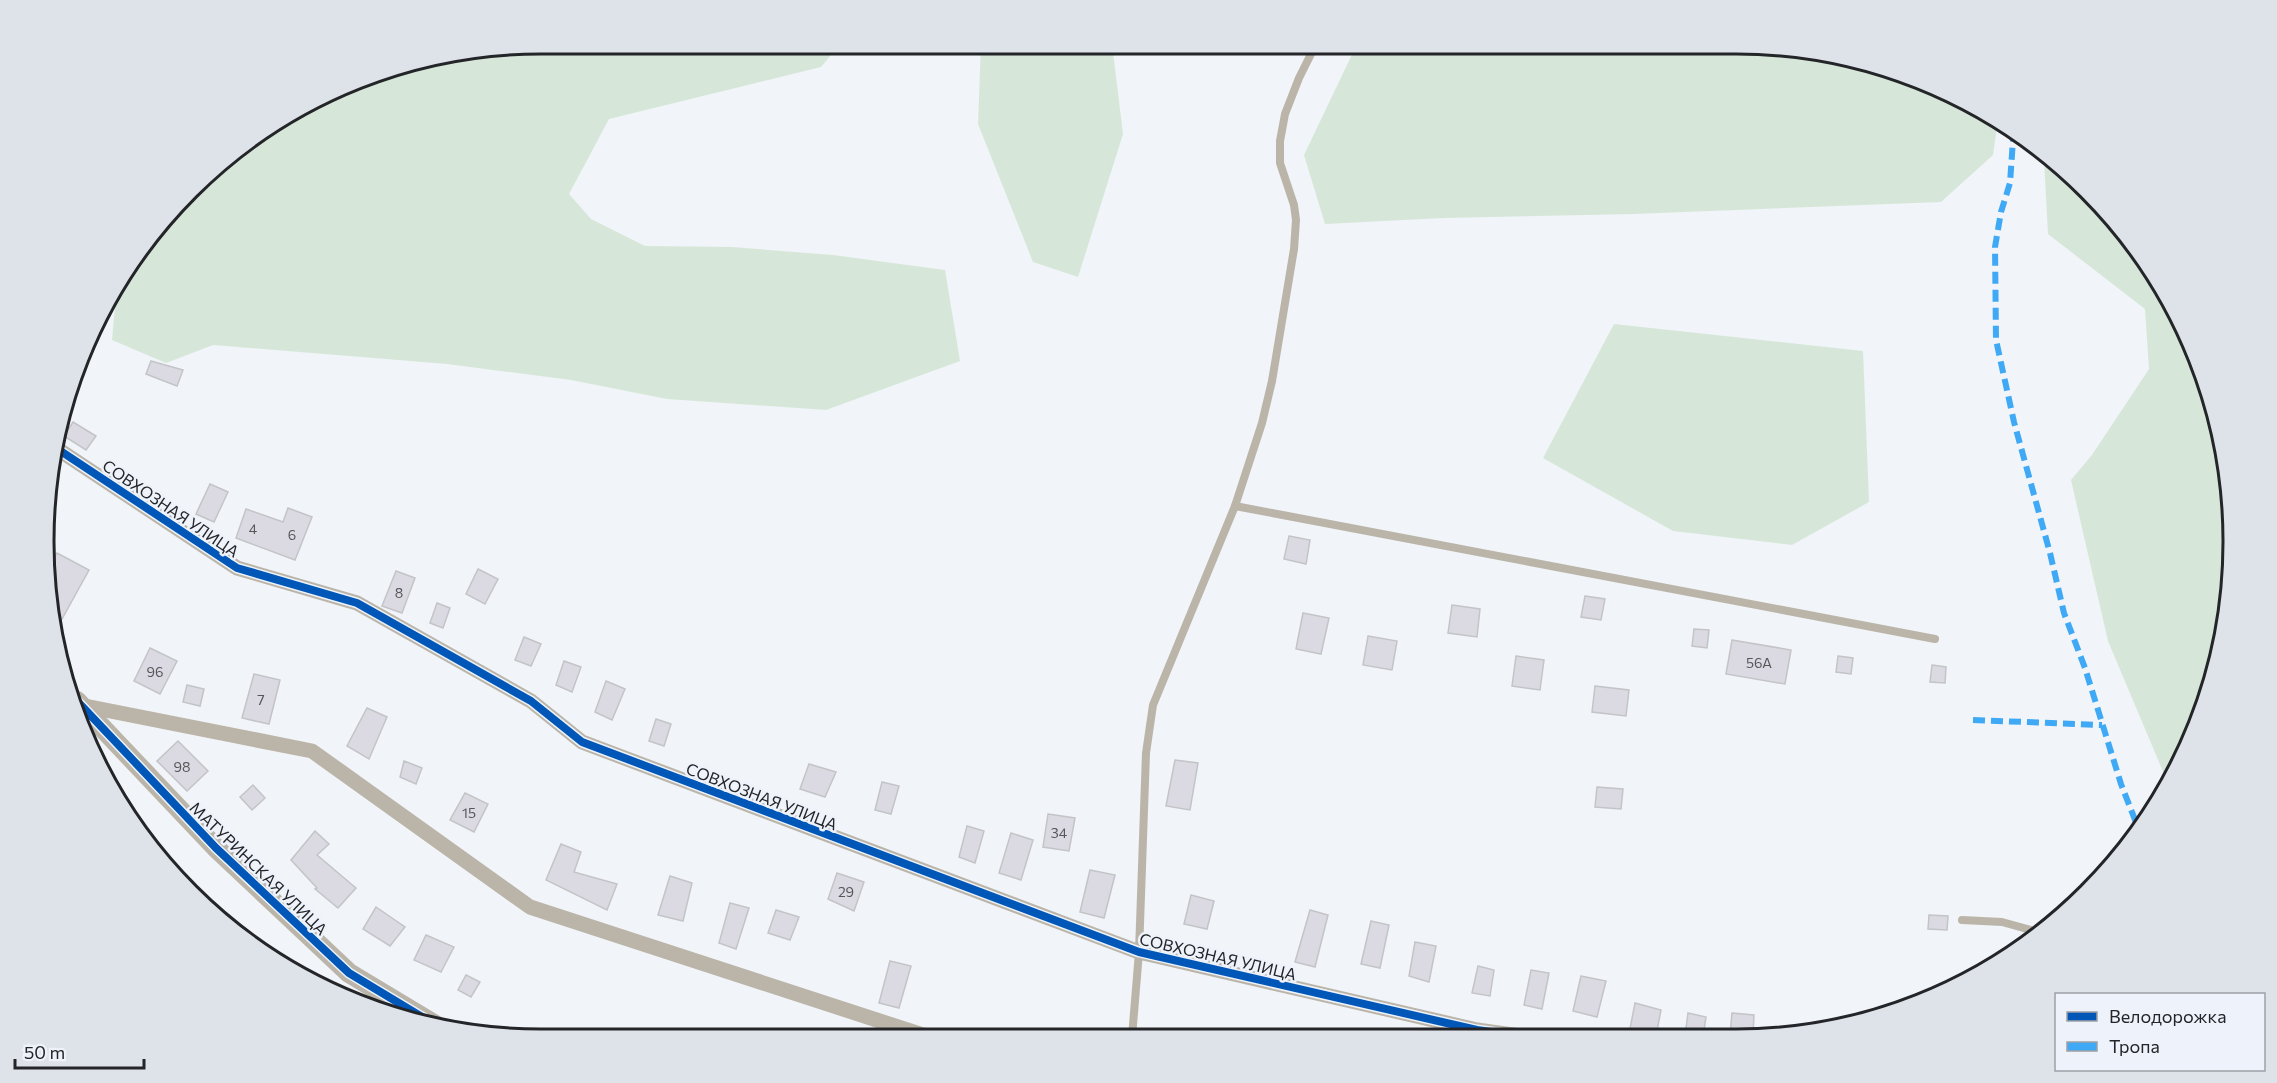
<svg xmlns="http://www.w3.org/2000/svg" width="2277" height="1083" viewBox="0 0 2277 1083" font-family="Commissioner,sans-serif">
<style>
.green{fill:#d6e7d9}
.building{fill:#dbdae2;stroke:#c3c4c7;stroke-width:1.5}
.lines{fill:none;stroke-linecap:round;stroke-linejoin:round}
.service{stroke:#bbb5a9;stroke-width:8}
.minor{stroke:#bbb5a9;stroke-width:15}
.tertiary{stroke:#bbb5a9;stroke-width:20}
.quiet{stroke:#3fa9f5;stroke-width:6;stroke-dasharray:12 6;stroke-linecap:butt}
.cycleway-casing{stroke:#eef3fb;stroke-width:11}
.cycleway{stroke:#0057b8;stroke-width:8}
.labels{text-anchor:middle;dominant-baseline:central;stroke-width:5;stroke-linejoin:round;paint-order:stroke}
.number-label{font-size:14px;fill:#56565a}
.street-label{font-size:16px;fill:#242528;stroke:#eef3fb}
.rim{fill:none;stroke:#242528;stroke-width:3}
</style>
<rect width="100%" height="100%" fill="#f1f4f8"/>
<g class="green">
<path d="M542,44H840L821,67L609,119L569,194L591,219L645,246L732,247L833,255L945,270L960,361L826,410L667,399L571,380L447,364L213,345L166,363L112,340L117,285L127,265L238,147L381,70Z"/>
<path d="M981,44H1112L1123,134L1078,277L1033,262L978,124Z"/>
<path d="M1357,44H1736L1833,53L1926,82L1998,120L1993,155L1941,202L1634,214L1444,218L1325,224L1304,155Z"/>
<path d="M2047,156L2088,190L2150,265L2196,351L2224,445L2233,542L2224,639L2195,732L2167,781L2108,641L2071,480L2092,455L2149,369L2145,309L2048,234L2044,159Z"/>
<path d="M1614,324L1863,351L1869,502L1792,545L1673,531L1543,458Z"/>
</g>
<g class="building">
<path d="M151,361L183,370L177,386L146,374Z"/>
<path d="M73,422L96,436L86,450L64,436Z"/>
<path d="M210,484L228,492L214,522L196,514Z"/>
<path d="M288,508L312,517L295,560L236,538L246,509L283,522Z"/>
<path d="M1289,536L1310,540L1306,564L1284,559Z"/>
<path d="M57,553L89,570L62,619L49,612L48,607L49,567Z"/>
<path d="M478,569L498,579L485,604L466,594Z"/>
<path d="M396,571L415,578L402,613L382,606Z"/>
<path d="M1585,596L1605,599L1601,620L1581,617Z"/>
<path d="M437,603L450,608L443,628L430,623Z"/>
<path d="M1452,605L1480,609L1477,637L1448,633Z"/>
<path d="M1303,613L1329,618L1321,654L1296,649Z"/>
<path d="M1694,629L1709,630L1707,648L1692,646Z"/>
<path d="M1368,636L1397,641L1392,670L1363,665Z"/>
<path d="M524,637L541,644L531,666L515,660Z"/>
<path d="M1732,640L1791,650L1785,684L1726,674Z"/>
<path d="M150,648L177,661L160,694L134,681Z"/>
<path d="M1516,656L1544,660L1540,690L1512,686Z"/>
<path d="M1838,656L1853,658L1851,674L1836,672Z"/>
<path d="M564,661L581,667L572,692L556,685Z"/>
<path d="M1932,665L1946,667L1945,683L1930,682Z"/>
<path d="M254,674L280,680L269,724L242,718Z"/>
<path d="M606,681L625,689L612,720L595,712Z"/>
<path d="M187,685L204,689L200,706L183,702Z"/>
<path d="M1595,686L1629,690L1626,716L1592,712Z"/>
<path d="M367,708L387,717L369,759L347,746Z"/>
<path d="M656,719L671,724L664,746L649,741Z"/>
<path d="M178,741L208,771L187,791L157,761Z"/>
<path d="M1175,760L1198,763L1190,810L1166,806Z"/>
<path d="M404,761L422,768L416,784L400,777Z"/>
<path d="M809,764L836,772L825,797L800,789Z"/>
<path d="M882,782L899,786L891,814L875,810Z"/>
<path d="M253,785L265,798L252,810L240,797Z"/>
<path d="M1597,787L1623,789L1621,809L1595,807Z"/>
<path d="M465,793L488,804L474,832L450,820Z"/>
<path d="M1048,814L1075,818L1069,851L1043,847Z"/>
<path d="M967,826L984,831L975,863L959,857Z"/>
<path d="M315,831L329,844L317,855L356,888L338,908L315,889L317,888L291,860Z"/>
<path d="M1011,833L1033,840L1021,880L999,873Z"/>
<path d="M561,844L581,852L574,872L617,884L607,910L546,880Z"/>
<path d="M1090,870L1115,875L1104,918L1080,912Z"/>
<path d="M837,873L864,882L854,911L828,899Z"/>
<path d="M670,876L692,883L683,921L658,915Z"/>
<path d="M1191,895L1214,901L1207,929L1184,924Z"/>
<path d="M730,903L749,908L736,949L719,943Z"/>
<path d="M376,907L405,927L390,946L363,929Z"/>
<path d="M776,910L799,917L790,940L768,933Z"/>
<path d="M1310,910L1328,915L1315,967L1295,962Z"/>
<path d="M1929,915L1948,916L1947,930L1928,929Z"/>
<path d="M1371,921L1389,925L1380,968L1361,964Z"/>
<path d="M426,935L454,947L441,972L414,960Z"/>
<path d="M1415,942L1436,946L1429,982L1409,976Z"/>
<path d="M890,961L911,966L899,1008L879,1003Z"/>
<path d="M1478,966L1494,970L1490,996L1472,993Z"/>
<path d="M1531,970L1549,973L1542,1009L1524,1005Z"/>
<path d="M466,975L480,982L471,997L458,990Z"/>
<path d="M1581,976L1606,981L1597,1017L1573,1011Z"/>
<path d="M1635,1003L1661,1010L1656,1036L1629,1034Z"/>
<path d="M1688,1013L1706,1017L1703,1036H1685Z"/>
<path d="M1732,1013L1754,1015L1753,1035H1730Z"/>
</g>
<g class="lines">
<g class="service">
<path d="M1235,506L1935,639"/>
<path d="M1962,920L2002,922L2042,933"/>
<path d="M1132,1037L1139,952L1146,753L1153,705L1235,506L1262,423L1272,381L1294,249L1296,220L1294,205L1280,163V141L1285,114L1299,78L1316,44"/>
</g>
<g class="minor">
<path d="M53,446L237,568L357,603L531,701L582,742L1139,952L1477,1030L1520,1036"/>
<path d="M80,705L312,751L530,907L932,1038"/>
</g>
<path class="tertiary" d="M77,701L216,848L349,973L442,1029"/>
<g class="quiet">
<path d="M2015,130L2013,140L2010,183L2001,212L1995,247L1996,340L2014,422L2050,553L2064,613L2085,668L2121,784L2139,830"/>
<path d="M1973,720L2102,725"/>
</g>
<defs>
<g id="cycleway">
<path d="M53,446L237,568L357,603L531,701L582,742L1139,952L1477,1030L1520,1036"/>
<path d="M77,701L216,848L349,973L442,1029"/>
</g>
</defs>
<use href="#cycleway" class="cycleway-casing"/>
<use href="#cycleway" class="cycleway"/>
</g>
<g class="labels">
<g class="number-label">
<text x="253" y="528">4</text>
<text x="292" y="534">6</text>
<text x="399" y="592">8</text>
<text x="1759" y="662">56А</text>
<text x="155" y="671">96</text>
<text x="261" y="699">7</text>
<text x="182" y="766">98</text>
<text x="469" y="812">15</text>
<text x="1059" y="832">34</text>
<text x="846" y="891">29</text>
</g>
<g class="street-label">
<text transform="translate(171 508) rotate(34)">СОВХОЗНАЯ УЛИЦА</text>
<text transform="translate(762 796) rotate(21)">СОВХОЗНАЯ УЛИЦА</text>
<text transform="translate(259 868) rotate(44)">МАТУРИНСКАЯ УЛИЦА</text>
<text transform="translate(1218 956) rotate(13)">СОВХОЗНАЯ УЛИЦА</text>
</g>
</g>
<path d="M0 0H2277V1083H0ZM541 54H1736A487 487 0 0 1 2223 541V542A487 487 0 0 1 1736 1029H541A487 487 0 0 1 54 542V541A487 487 0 0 1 541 54Z" fill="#dee3ea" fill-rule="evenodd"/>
<path class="rim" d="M541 54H1736A487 487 0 0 1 2223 541V542A487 487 0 0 1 1736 1029H541A487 487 0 0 1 54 542V541A487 487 0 0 1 541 54Z"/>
<rect x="2055" y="993" width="210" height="78" fill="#eef3fb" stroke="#9da1a7" stroke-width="1.5"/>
<rect x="2067" y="1012" width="30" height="9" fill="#0057b8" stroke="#9da1a7" stroke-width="1.5"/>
<text x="2109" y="1023" font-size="18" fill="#242528">Велодорожка</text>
<rect x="2067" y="1042" width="30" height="9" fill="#3fa9f5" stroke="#9da1a7" stroke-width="1.5"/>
<text x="2109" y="1053" font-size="18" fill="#242528">Тропа</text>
<path d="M15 1059v9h129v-9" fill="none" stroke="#242528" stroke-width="3"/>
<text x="24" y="1059" font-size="18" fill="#242528" stroke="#eef3fb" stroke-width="4.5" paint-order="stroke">50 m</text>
</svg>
